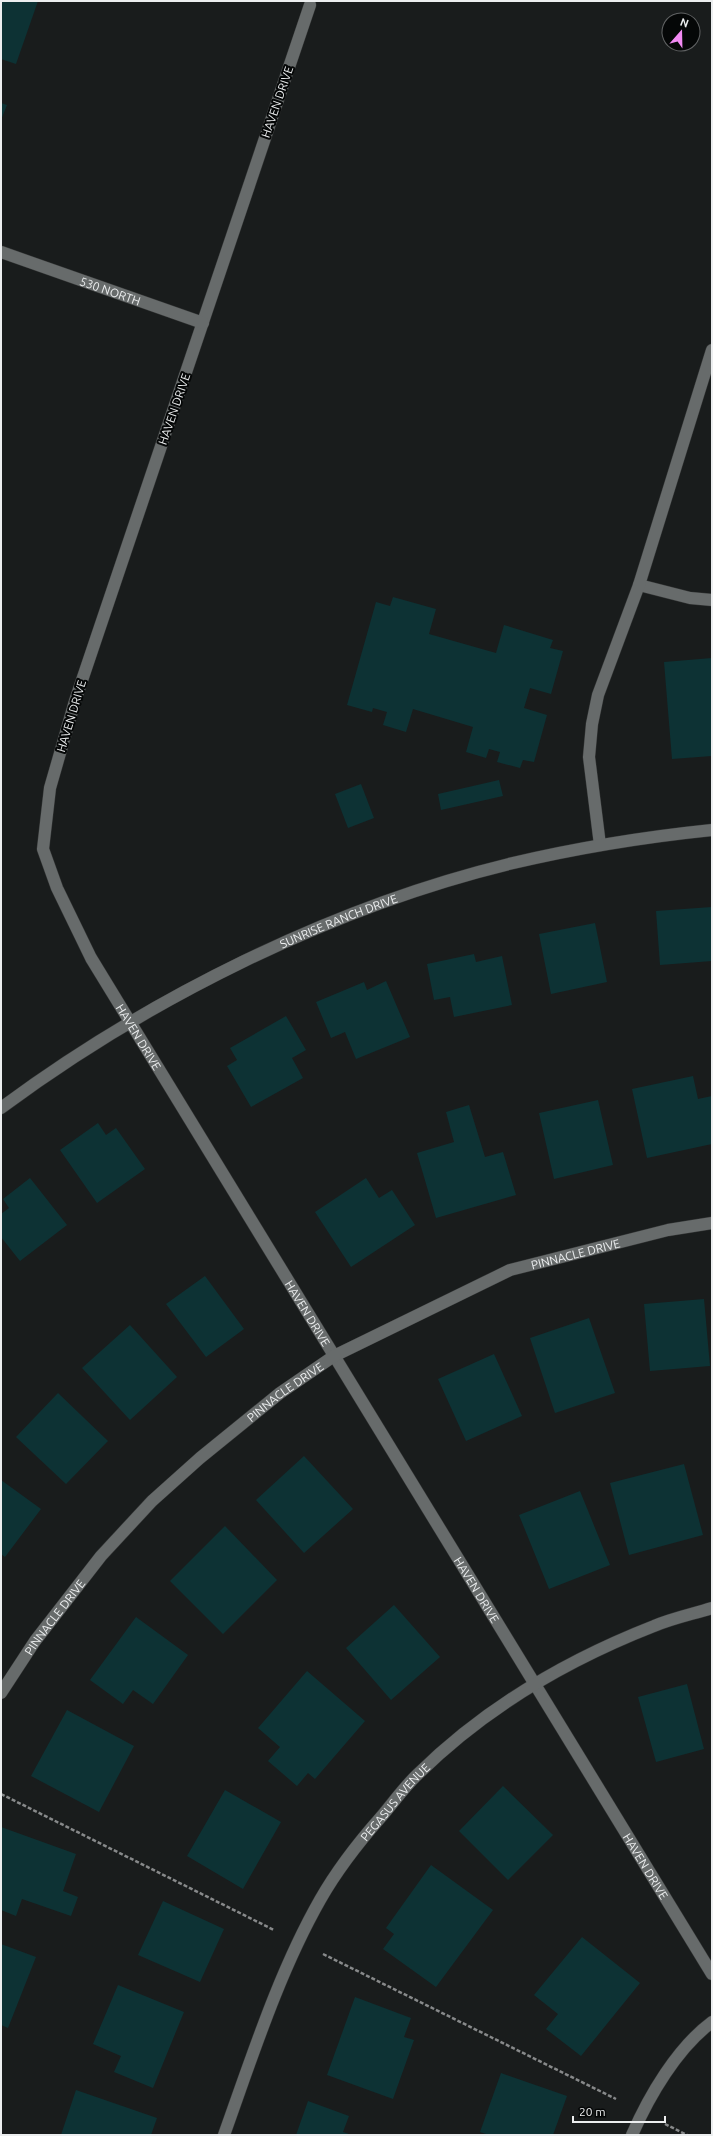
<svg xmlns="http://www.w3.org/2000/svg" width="713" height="2136" viewBox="0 0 713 2136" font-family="Ubuntu,sans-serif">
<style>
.building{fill:#0d3234}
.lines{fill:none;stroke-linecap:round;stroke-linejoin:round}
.minor-casing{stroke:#333535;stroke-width:13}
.path{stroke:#87898a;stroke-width:2.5;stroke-dasharray:4 2;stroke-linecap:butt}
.minor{stroke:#676b6b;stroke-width:12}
.labels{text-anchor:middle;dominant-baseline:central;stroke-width:4;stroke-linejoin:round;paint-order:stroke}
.street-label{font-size:12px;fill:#eceeef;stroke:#050707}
</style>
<rect width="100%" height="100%" fill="#191c1c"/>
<g class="building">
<path d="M1,1H38L16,64L1,59Z"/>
<path d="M1,103L7,105L1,120Z"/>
<path d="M393,597L436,609L429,634L496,653L504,625L553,640L550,648L563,651L551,694L530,688L524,708L547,715L534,762L523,760L520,768L497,762L500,752L489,749L486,758L466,752L473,727L413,709L406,732L383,725L387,712L373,708L372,712L347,705L376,602L390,606Z"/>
<path d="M712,658V756L672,759L664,662Z"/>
<path d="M499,780L503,796L441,810L438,794Z"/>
<path d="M361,784L374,818L348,828L335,794Z"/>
<path d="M712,907V961L660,965L656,911Z"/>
<path d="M595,923L607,982L551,994L539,934Z"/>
<path d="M474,954L476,962L502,956L512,1005L454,1017L450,997L434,1000L427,964Z"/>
<path d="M386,981L410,1037L356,1059L345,1032L331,1038L316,1002L364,982L367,990Z"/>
<path d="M286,1016L306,1050L292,1058L303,1078L251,1107L227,1066L237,1060L230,1048Z"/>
<path d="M693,1076L698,1099L712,1096V1144L647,1158L632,1089Z"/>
<path d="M598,1100L613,1165L554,1179L539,1113Z"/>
<path d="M469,1105L485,1157L503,1152L516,1195L436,1218L417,1153L454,1142L446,1112Z"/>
<path d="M98,1123L106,1135L116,1128L145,1169L97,1203L60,1150Z"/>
<path d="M30,1178L67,1225L20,1261L1,1237V1214L9,1208L3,1199Z"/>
<path d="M366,1178L379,1198L392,1190L415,1225L351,1267L315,1212Z"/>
<path d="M205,1276L244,1329L206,1357L166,1304Z"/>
<path d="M704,1299L710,1366L650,1371L644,1304Z"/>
<path d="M589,1318L615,1393L555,1413L530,1338Z"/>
<path d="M130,1325L177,1377L130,1420L82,1368Z"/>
<path d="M494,1354L522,1416L466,1441L438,1379Z"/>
<path d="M58,1393L108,1441L66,1484L16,1437Z"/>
<path d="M304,1456L353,1509L304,1553L256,1500Z"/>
<path d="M684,1464L703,1535L629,1555L610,1483Z"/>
<path d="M1,1480L41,1509L5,1557L1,1554Z"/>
<path d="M580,1491L610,1565L549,1589L519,1515Z"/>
<path d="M225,1526L277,1580L223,1634L170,1581Z"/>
<path d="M394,1605L440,1657L391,1700L346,1648Z"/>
<path d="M136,1617L188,1655L153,1704L133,1690L123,1704L90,1680Z"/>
<path d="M307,1671L365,1721L315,1779L308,1773L297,1786L268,1761L280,1747L258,1728Z"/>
<path d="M687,1684L704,1749L656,1762L638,1697Z"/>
<path d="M67,1710L134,1746L99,1812L31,1776Z"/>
<path d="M503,1786L553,1835L508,1880L459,1831Z"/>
<path d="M225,1790L281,1822L243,1889L187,1856Z"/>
<path d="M1,1827L76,1854L63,1891L78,1897L71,1916L22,1899L16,1916L1,1910Z"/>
<path d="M431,1865L493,1910L436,1987L383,1949L394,1934L386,1928Z"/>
<path d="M163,1901L224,1929L200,1982L138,1955Z"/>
<path d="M582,1937L640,1983L581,2056L546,2029L558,2014L534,1995Z"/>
<path d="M1,1944L36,1957L8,2028L1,2025Z"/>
<path d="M118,1985L184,2012L153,2088L114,2072L121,2056L93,2044Z"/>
<path d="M355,1997L411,2018L404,2037L414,2040L393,2099L327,2075Z"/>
<path d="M501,2073L567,2096L553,2135H489L480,2132Z"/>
<path d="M76,2090L157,2118L151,2135H61Z"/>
<path d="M308,2101L349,2116L343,2132L352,2135H296Z"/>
</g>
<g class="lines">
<defs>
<g id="minor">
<path id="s1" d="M310,5L75,701L50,788L43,849L57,888L91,958L712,1974"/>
<path id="s2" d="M1,252L203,323"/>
<path d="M639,585L690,598L712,600"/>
<path d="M600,845L589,757L592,724L598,695L639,585L712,350"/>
<path id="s3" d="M1,1108C148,999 332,907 509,864C576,848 644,837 712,830"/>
<path id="s4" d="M1,1693L35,1641L101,1556L152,1501L200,1458L280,1393L334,1356L510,1270L668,1230L712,1223"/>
<path id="s5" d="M224,2135C252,2057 279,1972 320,1900C337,1870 358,1843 381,1817C393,1803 404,1787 418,1774C485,1708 567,1660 654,1626C673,1618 693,1614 712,1608"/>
<path d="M632,2135C649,2096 677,2048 712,2022"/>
</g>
</defs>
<use href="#minor" class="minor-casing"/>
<g class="path">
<path d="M1,1794L274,1930"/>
<path d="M323,1954L616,2099"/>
<path d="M665,2124L687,2135"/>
</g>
<use href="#minor" class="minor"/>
</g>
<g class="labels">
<g class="street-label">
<text transform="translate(277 102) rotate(-71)">HAVEN DRIVE</text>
<text stroke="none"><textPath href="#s2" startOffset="116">530 NORTH</textPath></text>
<text transform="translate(174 409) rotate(-71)">HAVEN DRIVE</text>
<text transform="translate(71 716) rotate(-73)">HAVEN DRIVE</text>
<text stroke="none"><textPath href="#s3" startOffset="387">SUNRISE RANCH DRIVE</textPath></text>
<text stroke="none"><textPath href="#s1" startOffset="1098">HAVEN DRIVE</textPath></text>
<text stroke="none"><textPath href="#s4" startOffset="741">PINNACLE DRIVE</textPath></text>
<text stroke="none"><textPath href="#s1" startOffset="1422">HAVEN DRIVE</textPath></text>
<text stroke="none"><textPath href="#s4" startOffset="417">PINNACLE DRIVE</textPath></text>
<text stroke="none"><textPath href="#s1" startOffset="1746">HAVEN DRIVE</textPath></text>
<text stroke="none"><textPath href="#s4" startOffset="93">PINNACLE DRIVE</textPath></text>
<text stroke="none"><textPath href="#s5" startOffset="378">PEGASUS AVENUE</textPath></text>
<text stroke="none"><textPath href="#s1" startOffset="2070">HAVEN DRIVE</textPath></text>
</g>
</g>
<rect width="713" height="2136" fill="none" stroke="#eceeef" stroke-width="4"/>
<g transform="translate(681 32) rotate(20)"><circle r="19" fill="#050707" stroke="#616364"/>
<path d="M0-3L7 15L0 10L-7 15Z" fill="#f28af3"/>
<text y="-6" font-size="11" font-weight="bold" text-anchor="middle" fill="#eceeef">N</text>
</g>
<path d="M573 2116v6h92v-6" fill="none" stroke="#eceeef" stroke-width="2"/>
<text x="579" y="2116" font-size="12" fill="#eceeef" stroke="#050707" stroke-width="3" paint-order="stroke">20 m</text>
</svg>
